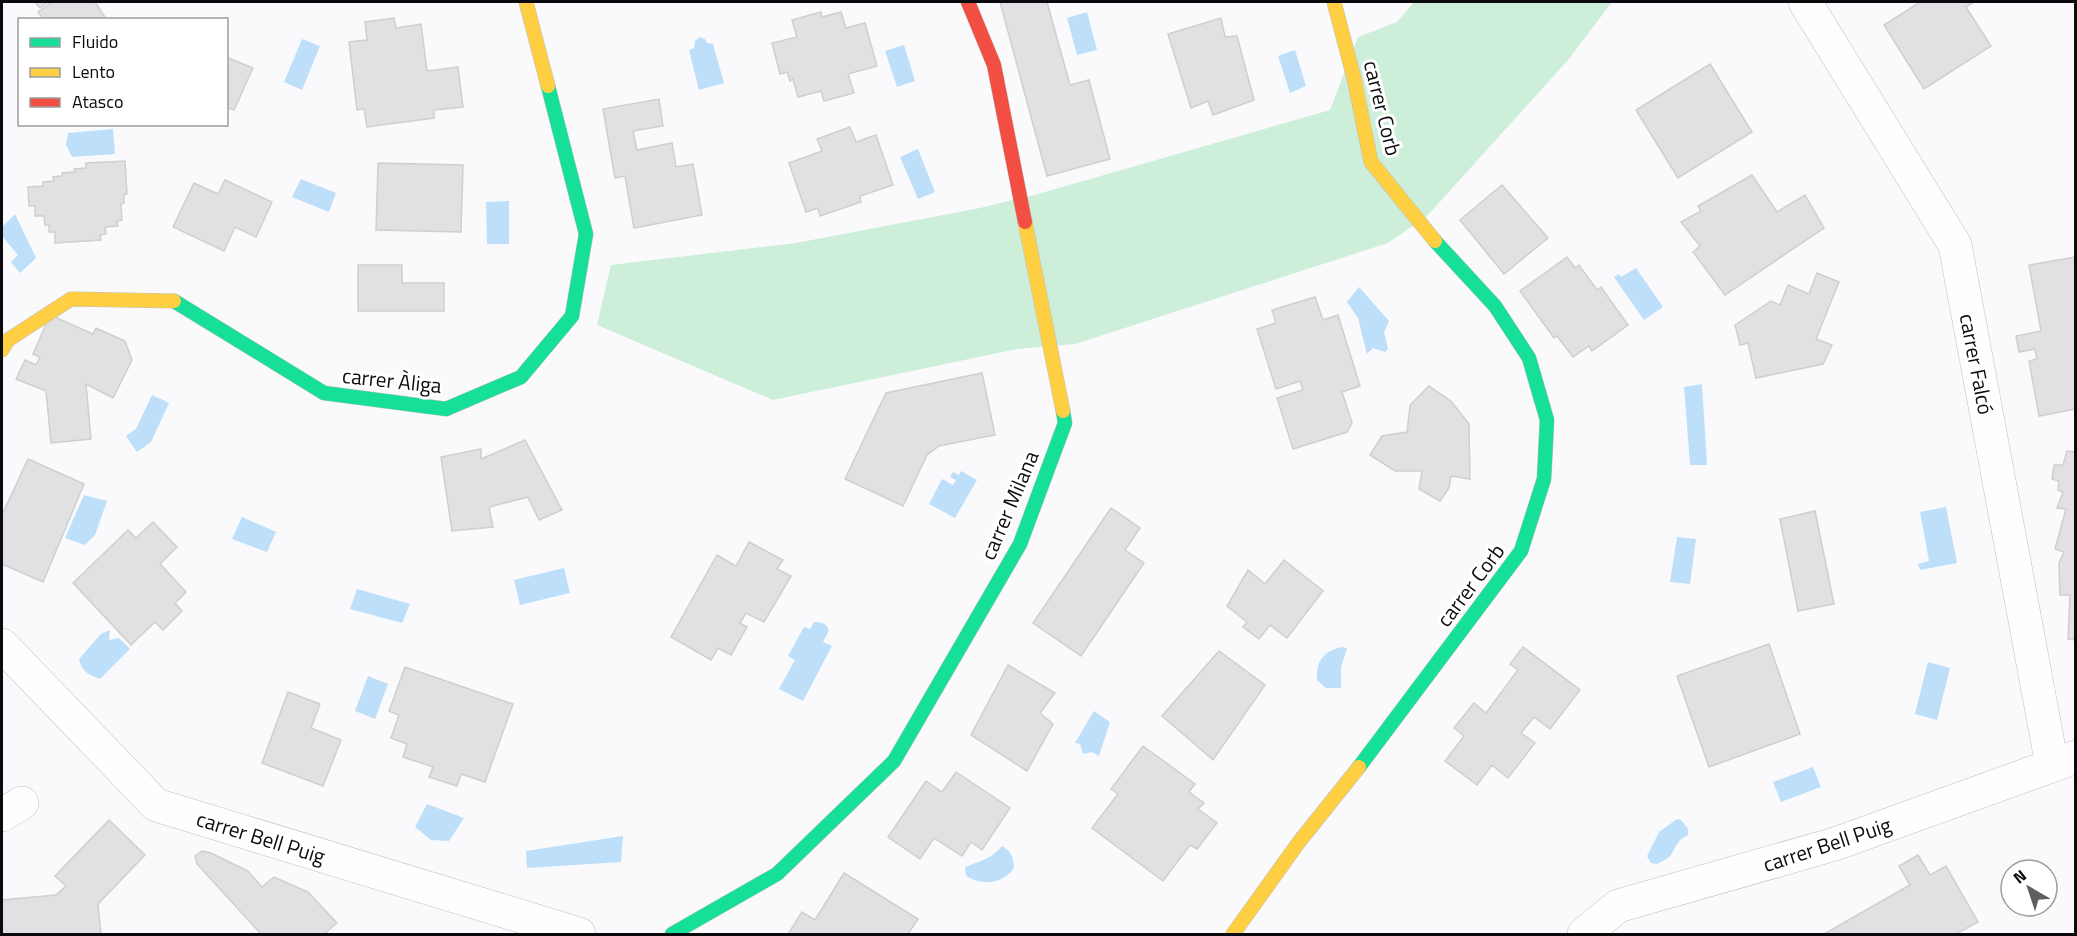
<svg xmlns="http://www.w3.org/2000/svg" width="2077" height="936" viewBox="0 0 2077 936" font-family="'Titillium Web',sans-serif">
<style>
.green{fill:#cdeed8}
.water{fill:#bddffa}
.building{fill:#e1e1e4;stroke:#cfcfd2;stroke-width:1.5}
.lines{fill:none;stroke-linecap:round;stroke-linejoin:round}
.street-casing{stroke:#bfbec1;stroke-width:34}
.fast-casing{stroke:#bfbec1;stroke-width:15}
.slow-casing{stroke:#bfbec1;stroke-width:15}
.jam-casing{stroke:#bfbec1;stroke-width:15}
.street{stroke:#fefeff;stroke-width:33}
.fast{stroke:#16e098;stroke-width:14}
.slow{stroke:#ffcf43;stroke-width:14}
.jam{stroke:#f24e42;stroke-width:14}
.labels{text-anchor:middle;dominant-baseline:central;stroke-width:6;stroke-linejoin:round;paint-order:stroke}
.street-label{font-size:21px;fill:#0b0b0f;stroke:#fff}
</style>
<rect width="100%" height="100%" fill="#fafafc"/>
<path class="green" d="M1414,2H1612L1568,60L1427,216L1388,243L1075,344L1017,349L773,400L597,325L611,265L796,243L980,208L1038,194L1330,110L1358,37L1397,22Z"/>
<g class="water">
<path d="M1087,12L1097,50L1077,55L1067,18Z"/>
<path d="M699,37L705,39L707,43L713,44L724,83L699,90L689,50L694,48L695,41Z"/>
<path d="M302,39L320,46L302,90L284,82Z"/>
<path d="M904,45L915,81L897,87L885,51Z"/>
<path d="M1295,50L1306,86L1290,93L1278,56Z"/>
<path d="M113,129L115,154L72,157L66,145L68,133Z"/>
<path d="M918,149L935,192L918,199L900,157Z"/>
<path d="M301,179L336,193L329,212L292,197Z"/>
<path d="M509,201V244H487L486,202Z"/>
<path d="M15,214L36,258L20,273L11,262L18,255L2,236V227Z"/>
<path d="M1636,268L1663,307L1644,320L1614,277L1619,274L1621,277Z"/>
<path d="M1359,287L1389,321L1384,332L1388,349L1385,352L1373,348L1367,354L1358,318L1347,302Z"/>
<path d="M1702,384L1707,465H1690L1684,387Z"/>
<path d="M152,395L169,403L151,442L137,452L126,436L136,429Z"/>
<path d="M961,471L977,480L955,518L929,504L942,479L953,485L956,480L950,477L953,472L959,475Z"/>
<path d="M84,495L107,501L95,535L85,545L65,538Z"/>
<path d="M1946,507L1957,563L1920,570L1918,564L1929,561L1920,512Z"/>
<path d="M242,517L276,532L267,552L232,539Z"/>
<path d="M1677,537L1696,539L1690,584L1670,582Z"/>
<path d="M564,568L570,593L520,605L514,580Z"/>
<path d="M357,589L410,604L402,623L350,609Z"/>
<path d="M814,622C822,622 826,623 829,630L823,642L832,646L803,701L779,689L795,660L788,656L804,627L810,629Z"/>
<path d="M110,630L109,640L119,638L130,649L100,679C88,674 82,672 79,659L101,634Z"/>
<path d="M1341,647L1347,648L1341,667V688H1326L1317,680C1316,661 1323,652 1341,647Z"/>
<path d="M1928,662L1950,668L1937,720L1915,714Z"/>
<path d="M368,676L388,684L375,719L355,711Z"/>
<path d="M1094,711L1110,722L1099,756L1092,752L1083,754L1080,744L1075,743Z"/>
<path d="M1813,767L1821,787L1781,802L1773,782Z"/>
<path d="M427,804L464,818L449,841L431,840L415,827Z"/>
<path d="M1677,819L1681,820L1688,829V835C1677,840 1677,845 1671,855C1668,859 1661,862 1657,864L1651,863L1647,856L1659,832Z"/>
<path d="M623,836L621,862L527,868L526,851Z"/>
<path d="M1002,846C1012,852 1013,857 1014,868C1003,884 982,886 966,876L965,867C980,861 991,859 1002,846Z"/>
</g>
<g class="building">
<path d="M35,2H95L107,20H44L38,12L50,4L49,2L40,8Z"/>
<path d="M1000,2H1047L1070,85L1089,80L1110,159L1047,176Z"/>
<path d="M1920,2H1974L1966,7L1991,46L1924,89L1884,25Z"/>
<path d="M821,12L822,17L841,12L846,28L865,23L877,66L848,74L854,93L824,101L821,91L798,97L793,79L790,81L787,72L780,74L772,43L797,37L792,20Z"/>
<path d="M394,18L396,28L421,24L427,71L458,67L463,107L434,110V118L367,127L364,109L357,110L349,42L367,40L365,22Z"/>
<path d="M1221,18L1225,37L1237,36L1254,100L1213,115L1208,101L1191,108L1168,34Z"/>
<path d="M226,57L253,68L234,110L226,107Z"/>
<path d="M1710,64L1752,132L1678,178L1636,110Z"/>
<path d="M659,99L663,126L633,131L637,150L672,143L676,167L693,164L702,215L634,228L625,176L615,178L603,109Z"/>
<path d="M850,127L856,142L876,135L893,185L860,196L861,202L820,216L818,208L806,212L789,163L822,151L817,139Z"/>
<path d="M125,161L127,194H124V203L121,204L122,220L117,221L118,226L105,227L106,234L100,235L101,240L55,243V232H49V225H45L44,216H35V206H29L28,187L43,186V182L54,181L53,177L62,176V173L75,172L74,169L86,168V163Z"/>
<path d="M378,163L463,165L461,232L376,230Z"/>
<path d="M1752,175L1777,212L1805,195L1824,228L1725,295L1693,252L1700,246L1681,222L1701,211L1698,206Z"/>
<path d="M225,180L272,202L256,237L235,227L224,251L173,227L194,183L218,194Z"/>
<path d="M1502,185L1548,238L1504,274L1460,220Z"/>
<path d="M1567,257L1575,268L1579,265L1597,290L1601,287L1628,325L1592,351L1589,346L1573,357L1557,336L1554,338L1520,291Z"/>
<path d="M2076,257V409L2039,416L2029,361L2037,359L2035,349L2019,352L2016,336L2041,331L2029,265Z"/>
<path d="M358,265H402V283H444V311H358Z"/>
<path d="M1817,273L1839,282L1816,339L1832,345L1823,364L1756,378L1748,343L1740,345L1735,325L1771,301L1780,305L1788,285L1809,294Z"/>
<path d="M1315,297L1323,320L1338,315L1360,386L1342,392L1352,423L1347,432L1293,449L1277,398L1303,390L1300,381L1276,389L1257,329L1276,323L1272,310Z"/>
<path d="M50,315L93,334L96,328L125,341L132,360L113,398L86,384L91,439L51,443L46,391L16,379L25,360L36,365L40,357L33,354Z"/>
<path d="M982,373L995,435L939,446L927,455L903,506L845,479L886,393Z"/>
<path d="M1429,386L1451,401L1469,424L1470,479L1451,476L1449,488L1440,501L1419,489L1422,471H1395L1370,455L1382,436L1407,432L1410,405Z"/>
<path d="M525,440L562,510L539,520L528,497L489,507L493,527L452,531L441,457L481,449V459Z"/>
<path d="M2067,451L2076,452V640L2068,639L2070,595H2060L2059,563L2064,552L2055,549L2066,509L2057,508L2063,492L2058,490L2059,481L2052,479L2054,465H2063Z"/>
<path d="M28,459L84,484L43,582L2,564V515Z"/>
<path d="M1111,508L1140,528L1125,550L1144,563L1081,656L1033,623Z"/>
<path d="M1815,511L1834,604L1798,611L1780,519Z"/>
<path d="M153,522L177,547L160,564L186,592L175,603L182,611L163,630L155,622L131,645L73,583L128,530L136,538Z"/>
<path d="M749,542L783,560L777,569L791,576L764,622L746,613L740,623L747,627L731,655L718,648L711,660L671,637L717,555L736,566Z"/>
<path d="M1284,560L1323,591L1287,638L1270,625L1259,639L1243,627L1247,622L1227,606L1248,570L1265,584Z"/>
<path d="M1769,644L1800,734L1709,767L1677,676Z"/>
<path d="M1523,647L1580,690L1550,729L1534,717L1521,733L1535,743L1508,778L1492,765L1477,785L1445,761L1464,736L1454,728L1474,703L1486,713L1518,670L1510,664Z"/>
<path d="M1219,651L1265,685L1213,760L1162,716Z"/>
<path d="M1008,665L1055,693L1040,713L1053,724L1027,771L971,735Z"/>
<path d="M405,667L513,704L485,782L461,774L457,786L429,777L433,767L403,757L407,744L391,738L399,715L389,711Z"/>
<path d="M288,692L320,704L311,728L341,740L323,786L262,763Z"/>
<path d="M1143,746L1195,784L1189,792L1204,803L1198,809L1217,823L1197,849L1190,845L1163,881L1092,828L1118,794L1111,789Z"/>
<path d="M956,772L1010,808L982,850L971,842L962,856L934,838L920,859L888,837L926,781L942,792Z"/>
<path d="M109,820L145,855L98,904L101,934H2V900L56,895L66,886L55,876Z"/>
<path d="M202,851L211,853L248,871L262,887L274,877L308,892L337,923L324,934H261L197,864L195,856Z"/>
<path d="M1918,855L1930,875L1946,866L1978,922L1956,934H1824L1910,885L1899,866Z"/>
<path d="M844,873L918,919L908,934H788L802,912L815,920Z"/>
</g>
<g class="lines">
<defs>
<g id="street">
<path d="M1805,2L1955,245L2052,765"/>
<path d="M2,645L156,805L579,934"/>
<path d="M2,815L22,803"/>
<path d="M1584,934L1618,906L1835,844L2076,757"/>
</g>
<g id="fast">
<path d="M174,301L324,393L446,409L521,377L572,316L586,234L548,86"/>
<path d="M1359,767L1521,551L1544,479L1547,420L1529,358L1495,306L1435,241"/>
<path d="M672,934L777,874L894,761L1020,544L1065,423L1063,411"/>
</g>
<g id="slow">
<path d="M526,2L548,86"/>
<path d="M1334,2L1354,78L1371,162L1435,241"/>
<path d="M1025,222L1063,411"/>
<path d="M2,350L8,340L71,299L174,301"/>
<path d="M1233,934L1299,842L1359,767"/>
</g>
<path id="jam" d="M968,2L994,65L1025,222"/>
</defs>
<use href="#street" class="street-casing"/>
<use href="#fast" class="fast-casing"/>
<use href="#slow" class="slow-casing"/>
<use href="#jam" class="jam-casing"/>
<use href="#street" class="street"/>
<use href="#fast" class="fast"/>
<use href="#slow" class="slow"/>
<use href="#jam" class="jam"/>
</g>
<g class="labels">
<g class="street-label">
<text transform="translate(1383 108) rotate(76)">carrer Corb</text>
<text transform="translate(1977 364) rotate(79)">carrer Falcó</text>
<text transform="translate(392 380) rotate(6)">carrer Àliga</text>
<text transform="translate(1009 505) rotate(-67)">carrer Milana</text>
<text transform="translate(1470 585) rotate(-53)">carrer Corb</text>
<text transform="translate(261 837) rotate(17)">carrer Bell Puig</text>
<text transform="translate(1827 844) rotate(-18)">carrer Bell Puig</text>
</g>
</g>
<rect width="2077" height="936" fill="none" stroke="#0b0b0f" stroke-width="6"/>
<rect x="18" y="18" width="210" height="108" fill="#ffffff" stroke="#9d9d9f" stroke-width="1.5"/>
<rect x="30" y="38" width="30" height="9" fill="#16e098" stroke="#9d9d9f" stroke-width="1.5"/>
<text x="72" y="48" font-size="18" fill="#0b0b0f">Fluido</text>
<rect x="30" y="68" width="30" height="9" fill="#ffcf43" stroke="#9d9d9f" stroke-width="1.5"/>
<text x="72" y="78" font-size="18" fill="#0b0b0f">Lento</text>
<rect x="30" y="98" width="30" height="9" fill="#f24e42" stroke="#9d9d9f" stroke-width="1.5"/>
<text x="72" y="108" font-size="18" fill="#0b0b0f">Atasco</text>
<g transform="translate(2029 888) rotate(321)"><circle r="28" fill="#ffffff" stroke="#9d9d9f" stroke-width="1.5"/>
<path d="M0-4.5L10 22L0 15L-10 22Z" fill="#5f5f62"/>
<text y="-9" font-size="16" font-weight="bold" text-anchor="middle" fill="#0b0b0f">N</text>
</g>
</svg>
